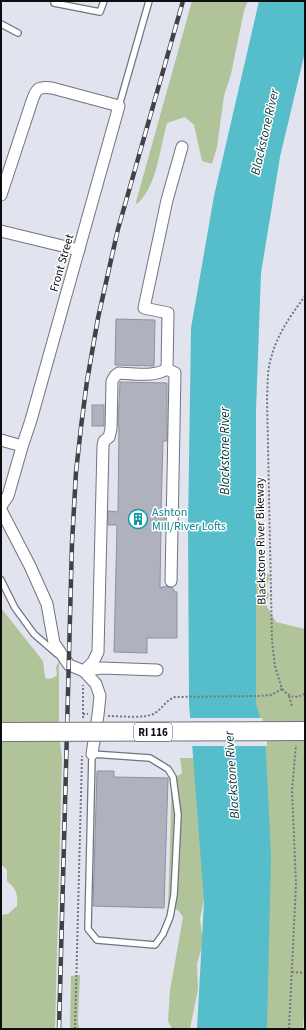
<svg xmlns="http://www.w3.org/2000/svg" width="306" height="1030" viewBox="0 0 306 1030" font-family="'Source Sans 3',sans-serif">
<style>
.green{fill:#b1c399}
.water{fill:#56beca}
.pier{fill:#e1e4ef}
.building{fill:#afb2bc;stroke:#8f919b}
.lines{fill:none;stroke-linecap:round;stroke-linejoin:round}
.lane-casing{stroke:#71737d;stroke-width:8}
.street-casing{stroke:#71737d;stroke-width:13}
.path{stroke:#75777f;stroke-width:2;stroke-dasharray:2 2;stroke-linecap:butt}
.lane{stroke:#fff;stroke-width:5.5}
.street{stroke:#fff;stroke-width:11}
.rail-casing{stroke:#414248;stroke-width:4.5}
.rail{stroke:#fff;stroke-width:3;stroke-dasharray:9;stroke-linecap:butt}
.primary-bridge-casing{stroke:#71737d;stroke-width:20;stroke-linecap:butt}
.primary-bridge{stroke:#fff;stroke-width:18}
.labels{text-anchor:middle;dominant-baseline:central;stroke-width:3;stroke-linejoin:round;paint-order:stroke}
.shield{fill:#fff;stroke:#565659;stroke-width:1}
.shield-label{font-size:11px;font-weight:bold;fill:#0d0e12}
.street-label{font-size:12px;fill:#0d0e12;stroke:#fff}
.culture-label{font-size:12px;fill:#0d838f;stroke:#fff;text-anchor:start}
.water-label{font-size:13px;font-style:italic;fill:#003237;stroke:#fff}
</style>
<rect width="100%" height="100%" fill="#e1e4ef"/>
<g class="green">
<path d="M192,1H248L244,11L231,74L224,96L217,147L212,164L202,161L194,125L185,117L167,123C160,147 157,187 137,204L136,202Z"/>
<path d="M264,572L270,575L266,590L269,595L266,605L276,622L305,629V1000L303,1029H266L256,736L252,578L259,577Z"/>
<path d="M1,608L43,661L45,677L47,679L53,678L57,675L56,667L59,661V732L62,760L55,1029H1V915L8,914L17,906C18,893 16,889 7,881V870L1,864Z"/>
<path d="M180,758H196L207,884L200,919L203,943L197,964L198,989L190,1029H172L168,1021L170,990L183,917L178,910L168,908L172,777L180,775L182,772Z"/>
<path d="M80,975L78,1019L79,1029H70L71,976Z"/>
</g>
<path class="water" d="M259,1H305V52L280,157L261,273L256,411V704L265,734L271,855L267,1029H197L204,901L189,704L188,527L191,328L214,196Z"/>
<path class="pier" d="M188,718H262L267,734V746H190Z"/>
<g class="building">
<path d="M116,319L155,320L154,366L115,365Z"/>
<path d="M120,382L167,383V441H163L161,512L165,513V528H161L160,588L166,586L173,588L175,592H177V638H147V653L114,652L117,525H108V511L118,512L119,426H118Z"/>
<rect x="92" y="405" width="12" height="21"/>
<path d="M97,771H114V777L168,778L164,908L93,906Z"/>
</g>
<g class="lines">
<defs>
<g id="lane">
<path d="M54,1V3L100,12L104,1"/>
<path d="M1,24L18,33"/>
<path d="M119,106L149,1"/>
<path d="M1,580L15,608L34,634L57,654"/>
<path d="M92,754L150,758L168,769L173,777L178,815L174,895L170,917L163,934L155,945L97,940L88,929Z"/>
</g>
<g id="street">
<path d="M1,195L32,101C36,89 38,86 52,88L119,106L31,420L22,447L8,496L1,506"/>
<path d="M1,231L79,250"/>
<path d="M167,369L175,373L171,581"/>
<path d="M1,440L22,446"/>
<path d="M1,510L30,566L47,604L54,643L69,665L84,671L96,684L100,696L98,715L92,754"/>
<path d="M84,671L93,662L98,652L103,446L104,441L109,437L111,429L112,381L115,376L119,373C135,374 154,377 167,369L168,313L144,308L167,200L182,147"/>
<path d="M84,671L101,668L157,670"/>
</g>
</defs>
<use href="#lane" class="lane-casing"/>
<use href="#street" class="street-casing"/>
<g class="path">
<path d="M282,689C290,697 294,699 305,694"/>
<path d="M289,696L292,706"/>
<path d="M83,714V685"/>
<path d="M108,716C121,716 146,719 155,713C163,708 166,700 175,697L258,696L271,695L282,689L275,666L272,641L267,397C268,386 267,373 270,362C276,336 289,318 305,296"/>
<path d="M83,718V714H88"/>
<path d="M292,972L305,973"/>
<path d="M75,1029L82,756"/>
<path d="M289,1029L296,884L292,790L296,745"/>
</g>
<use href="#lane" class="lane"/>
<use href="#street" class="street"/>
<defs>
<path id="rail" d="M59,1029L72,543L76,472L81,427L87,381L98,318L118,229L183,1"/>
</defs>
<use href="#rail" class="rail-casing"/>
<use href="#rail" class="rail"/>
<defs>
<path id="primary-bridge" d="M1,732L305,731"/>
</defs>
<use href="#primary-bridge" class="primary-bridge-casing"/>
<use href="#primary-bridge" class="primary-bridge"/>
</g>
<defs>
<symbol id="building-ring" viewBox="-11 -11 22 22"><circle r="9.5" fill="#fff" stroke="#0f9aa8" stroke-width="1.5"/><path d="M-4-6H4V6H1V3H-1V6H-4ZM-2.5-4.3h1.7v1.8h-1.7ZM.8-4.3h1.7v1.8H.8ZM-2.5-1h1.7V.8h-1.7ZM.8-1h1.7V.8H.8Z" fill="#0f9aa8"/></symbol>
</defs>
<g fill-rule="evenodd">
<use href="#building-ring" x="127" y="508" width="22" height="22"/>
</g>
<g class="labels">
<rect class="shield" x="134" y="723" width="38" height="18" rx="3"/>
<g class="shield-label">
<text x="153" y="732">RI 116</text>
</g>
<g class="street-label">
<text transform="translate(62 263) rotate(-74)">Front Street</text>
<text transform="translate(261 541) rotate(-91)">Blackstone River Bikeway</text>
</g>
<g class="culture-label">
<text x="152" y="512">Ashton<tspan x="152" dy="14">Mill/River Lofts</tspan></text>
</g>
<g class="water-label">
<text transform="translate(265 132) rotate(-77)">Blackstone River</text>
<text transform="translate(225 451) rotate(-90)">Blackstone River</text>
<text transform="translate(232 775) rotate(-94)">Blackstone River</text>
</g>
</g>
<rect width="306" height="1030" fill="none" stroke="#0d0e12" stroke-width="4"/>
</svg>
